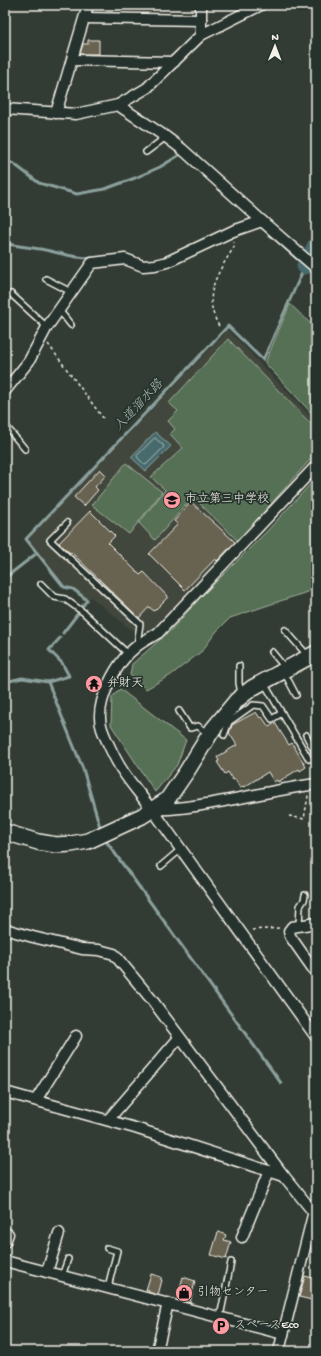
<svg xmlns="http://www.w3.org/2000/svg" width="321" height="1356" viewBox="0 0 321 1356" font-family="'Gochi Hand','Klee One',sans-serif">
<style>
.built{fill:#43473d}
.green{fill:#556f55;stroke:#a4b09e}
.water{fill:#476b6c;stroke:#8ca19e}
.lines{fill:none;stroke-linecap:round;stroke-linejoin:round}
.shore{stroke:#afbbb6;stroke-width:1}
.stream{stroke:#8ca19e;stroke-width:3}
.river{stroke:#476b6c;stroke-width:17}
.building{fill:#686251;stroke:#f4f1e8}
.lane-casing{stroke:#f4f1e8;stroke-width:8}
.street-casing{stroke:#f4f1e8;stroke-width:13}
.secondary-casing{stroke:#f4f1e8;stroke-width:18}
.path{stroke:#f4f1e8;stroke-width:1.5;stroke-dasharray:3 3;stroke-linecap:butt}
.lane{stroke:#26332d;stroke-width:5}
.street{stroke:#26332d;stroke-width:10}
.secondary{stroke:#26332d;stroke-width:15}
.labels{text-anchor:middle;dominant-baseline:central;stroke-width:3.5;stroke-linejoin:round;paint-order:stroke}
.poi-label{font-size:12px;fill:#f4f1e8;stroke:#26332d;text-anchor:start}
.water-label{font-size:13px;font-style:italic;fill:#afbbb6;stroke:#26332d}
</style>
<rect width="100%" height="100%" fill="#333c34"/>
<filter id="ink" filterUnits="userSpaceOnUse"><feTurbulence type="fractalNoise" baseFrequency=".025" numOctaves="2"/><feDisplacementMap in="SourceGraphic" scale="8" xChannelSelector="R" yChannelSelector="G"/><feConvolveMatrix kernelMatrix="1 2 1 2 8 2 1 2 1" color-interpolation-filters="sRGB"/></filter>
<g filter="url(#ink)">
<path class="built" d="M228,330L316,422V462L157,631L135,628L133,631L91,597L87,600L70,586H65L28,539Z"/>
<g class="green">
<path d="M290,304L316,329V418L265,363Z"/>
<path d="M228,339L316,429V453L238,541L193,497L155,540L139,523L165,490L151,477L183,448L170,434L175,429L168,421L178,411L169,403Z"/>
<path d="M126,463L162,492L129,534L92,505Z"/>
<path d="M316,478V585L307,592L230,618L216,632L202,651L171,675L146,689L130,675L132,664L171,630L200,598L267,531Z"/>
<path d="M120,689L186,740L177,765L155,792L111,725L112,697Z"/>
</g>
<path class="water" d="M155,432L171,446L146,471L131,457Z"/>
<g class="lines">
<path class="shore" d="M155,438L163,445L164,447L147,464L145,465L138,458L137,456Z"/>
<g class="stream">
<path d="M5,161L14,164L39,183L77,194L105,189L135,178L160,167L181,154L183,156"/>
<path d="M5,243C18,247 31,247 45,250C61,253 77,259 93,258"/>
<path d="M5,578L37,553"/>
<path d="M82,607L87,600L73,589L64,587L26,539L228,326L263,360L305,266L260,226"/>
<path d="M63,633L79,612"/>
<path d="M5,682L22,678L48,682L69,676L62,663L49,650L60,638"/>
<path d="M48,682L83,769L100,827"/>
<path d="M106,841L281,1083"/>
</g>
<path class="river" d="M305,266L316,245"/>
</g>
<g class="building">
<path d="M88,40H99V54H80L83,44H88Z"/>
<path d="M100,469L106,475L95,487L98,490L84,506L74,497Z"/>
<path d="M191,502L235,542L217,561L215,559L185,590L149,554L178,524L174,521Z"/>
<path d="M90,511L115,536L108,543L140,575L144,572L168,597L154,611L149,607L139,618L71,552L70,553L59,543Z"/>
<path d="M256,712L260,718L262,717L269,727L275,723L289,745L292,743L306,767L300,771L299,769L278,782L277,780L274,782L268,772L244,787L243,786L240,788L235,779L233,780L228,772L225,774L217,762L219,761L217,757L237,745L229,733L232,725Z"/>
<path d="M218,1232L226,1235L224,1240L231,1242L226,1259L211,1255Z"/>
<path d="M151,1274L161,1277V1280H162L158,1295L148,1292L149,1290H146Z"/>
<path d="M305,1276L316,1279V1301L299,1297Z"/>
<path d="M183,1277L195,1281L190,1303L177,1299Z"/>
</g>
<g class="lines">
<defs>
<g id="lane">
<path d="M146,152L166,137"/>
<path d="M46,279L71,292"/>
<path d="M11,294L47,327"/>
<path d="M59,310L71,325"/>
<path d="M5,425L25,449"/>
<path d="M67,523L50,540L140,624L137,645"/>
<path d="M41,584L54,597L65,599L83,612L128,654"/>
<path d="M285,630L308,656"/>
<path d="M272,652L286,669"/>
<path d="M239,666V683L241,693"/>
<path d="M284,672L296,695"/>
<path d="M264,683L309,759"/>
<path d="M179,711L190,728L198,726L208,734"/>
<path d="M224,735L229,722L253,705L263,706L272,719L282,713"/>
<path d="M306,735L316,754"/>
<path d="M161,866L181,849"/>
<path d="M299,925L300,906L304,900L305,895"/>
<path d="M107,1248L117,1251L108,1287"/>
<path d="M62,1276L68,1259"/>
<path d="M220,1317L231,1262"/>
</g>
<g id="street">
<path d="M201,5V35"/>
<path d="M85,18L201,20"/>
<path d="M73,60L174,62"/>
<path d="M118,105L166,137L182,149L262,221L316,268"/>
<path d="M5,109L76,114L118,105L147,88L201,35L261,5"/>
<path d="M56,113L88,5"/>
<path d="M5,391L29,361L47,327L92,263L125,259L143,266L155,265L167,262L233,231L262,221"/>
<path d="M151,809C142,796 131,784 122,770C116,761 106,740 102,729C93,704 117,661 137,646C143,641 151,637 158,633L316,466"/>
<path d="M152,809L316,1037"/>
<path d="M152,809C171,810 189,807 207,804C244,798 280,789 316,784"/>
<path d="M316,923L292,927L289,931L290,936L316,973"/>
<path d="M5,929L33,937L82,949L99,950L114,954L152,1000L284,1176L314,1213"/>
<path d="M5,1092L135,1128L284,1176"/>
<path d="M36,1100L76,1036"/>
<path d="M108,1120L179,1038"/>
<path d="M242,1237L269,1171"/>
<path d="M5,1242L8,1234"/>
<path d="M5,1261L283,1334"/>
<path d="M47,1272L59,1233"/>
<path d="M157,1351L168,1303"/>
<path d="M279,1351L316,1203"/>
</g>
<path id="secondary" d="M5,832L38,842L56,845L71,844L88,841L142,816L167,800L187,771L213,729L237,700L252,688L316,653"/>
</defs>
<use href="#lane" class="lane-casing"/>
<use href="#street" class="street-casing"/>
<use href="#secondary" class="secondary-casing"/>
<g class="path">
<path d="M219,326C201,295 218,273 234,247V241"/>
<path d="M48,344L103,418"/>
<path d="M289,816L304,819L308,796L309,795"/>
<path d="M252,930L280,928"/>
</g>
<use href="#lane" class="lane"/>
<use href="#street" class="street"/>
<use href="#secondary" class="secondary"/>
</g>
</g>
<defs>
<symbol id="school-disc" viewBox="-11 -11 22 22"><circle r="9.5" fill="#ff9aa2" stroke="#26332d"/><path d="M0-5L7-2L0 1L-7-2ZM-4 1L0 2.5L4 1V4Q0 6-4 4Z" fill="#111"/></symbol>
<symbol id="temple-disc" viewBox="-11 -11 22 22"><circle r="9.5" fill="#ff9aa2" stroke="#26332d"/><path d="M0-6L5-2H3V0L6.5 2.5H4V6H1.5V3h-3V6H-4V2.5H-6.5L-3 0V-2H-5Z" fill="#111"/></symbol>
<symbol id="shop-disc" viewBox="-11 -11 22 22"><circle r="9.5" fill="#ff9aa2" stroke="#26332d"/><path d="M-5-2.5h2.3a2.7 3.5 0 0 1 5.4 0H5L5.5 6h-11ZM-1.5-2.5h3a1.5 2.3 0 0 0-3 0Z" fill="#111"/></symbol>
<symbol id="parking-disc" viewBox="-11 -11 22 22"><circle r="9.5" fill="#ff9aa2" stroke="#26332d"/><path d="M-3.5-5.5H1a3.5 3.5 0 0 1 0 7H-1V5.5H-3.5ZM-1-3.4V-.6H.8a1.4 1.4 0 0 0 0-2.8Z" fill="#111"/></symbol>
</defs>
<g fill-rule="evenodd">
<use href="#school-disc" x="162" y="490" width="20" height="20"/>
<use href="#temple-disc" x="84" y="674" width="20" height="20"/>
<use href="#shop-disc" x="174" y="1283" width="20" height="20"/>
<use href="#parking-disc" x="211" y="1316" width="20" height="20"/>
</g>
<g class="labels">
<g class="poi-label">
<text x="185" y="500">市立第三中学校</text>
<text x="107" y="684">弁財天</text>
<text x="197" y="1293">引物センター</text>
<text x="234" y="1326">スペースEco</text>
</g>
<g class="water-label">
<text transform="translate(139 406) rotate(-47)">入道溜水路</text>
</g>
</g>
<rect width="321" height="1356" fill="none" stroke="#26332d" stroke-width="20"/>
<rect x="10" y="10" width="301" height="1336" fill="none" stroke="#f4f1e8" stroke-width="1.5" filter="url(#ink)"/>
<g transform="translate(275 46) rotate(1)" stroke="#26332d" stroke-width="3" paint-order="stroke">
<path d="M0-3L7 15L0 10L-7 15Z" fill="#f4f1e8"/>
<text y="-6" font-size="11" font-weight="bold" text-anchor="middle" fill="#f4f1e8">N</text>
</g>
</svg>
